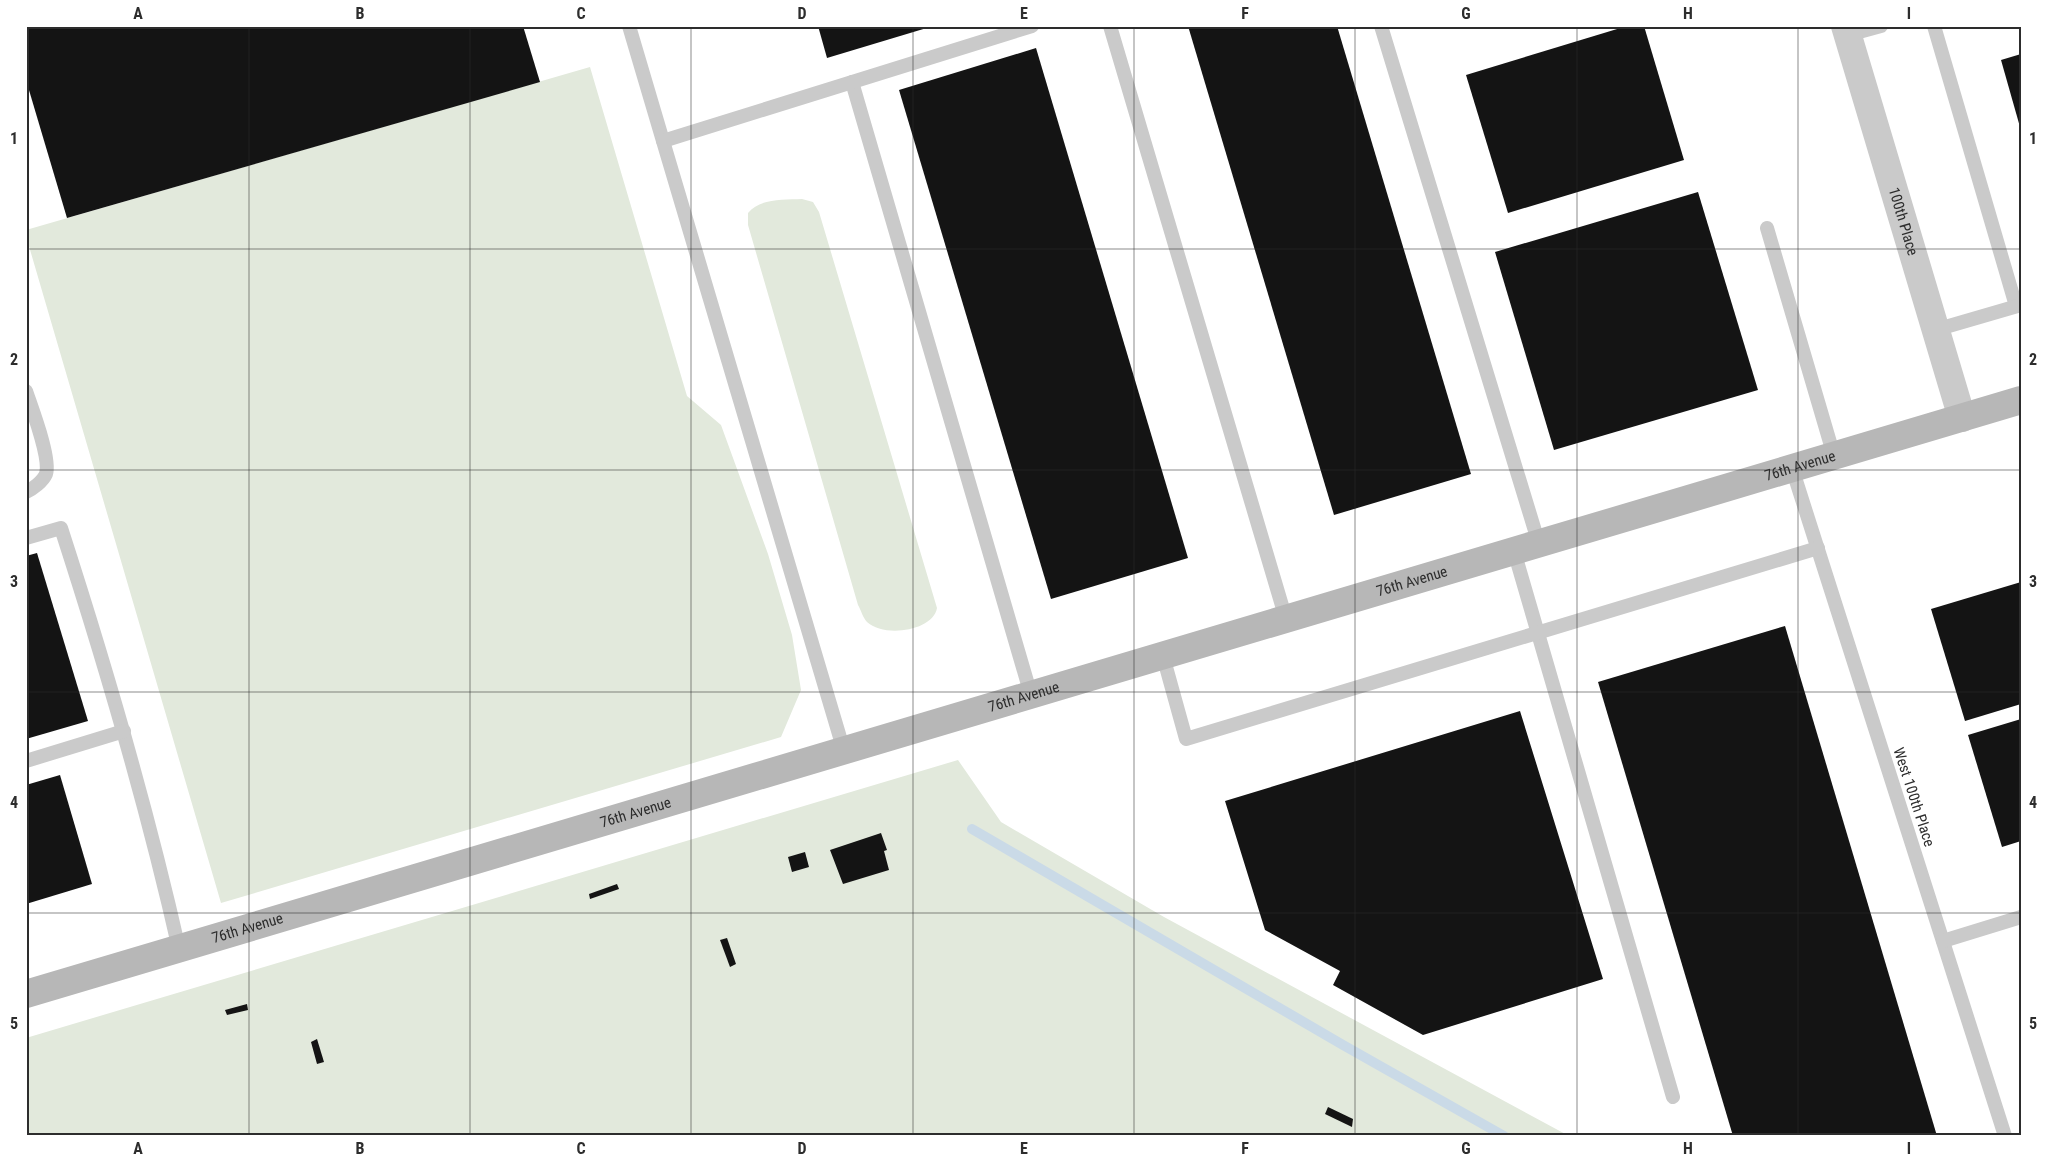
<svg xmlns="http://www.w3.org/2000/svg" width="2047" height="1162" viewBox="0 0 2047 1162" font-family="'Roboto Condensed',sans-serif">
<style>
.green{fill:#e2e9dc}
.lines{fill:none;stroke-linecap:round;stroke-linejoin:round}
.stream{stroke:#cadae7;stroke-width:10}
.building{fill:#141414}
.lane{stroke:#cacaca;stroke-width:14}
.street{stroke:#cacaca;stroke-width:28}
.secondary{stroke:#b7b7b7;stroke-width:28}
.grid{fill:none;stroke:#2d2d2d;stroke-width:1;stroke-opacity:0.55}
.labels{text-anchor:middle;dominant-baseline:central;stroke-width:5;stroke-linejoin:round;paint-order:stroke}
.street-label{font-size:15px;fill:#2d2d2d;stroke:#fff}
.neatline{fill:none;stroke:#2d2d2d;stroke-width:2}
.grid-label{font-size:16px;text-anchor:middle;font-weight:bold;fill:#2d2d2d}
</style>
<rect width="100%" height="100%" fill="#fff"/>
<g class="green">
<path d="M590,67L687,396L721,425L768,554L792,635L801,690L781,737L221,903L26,236V230Z"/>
<path d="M802,199L813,202L819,212L937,608C933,631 884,638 867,622C863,618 861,610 858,605L748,225V213C760,198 783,200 802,199Z"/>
<path d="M958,760L1001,822L1164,917L1569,1136H26V1038Z"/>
</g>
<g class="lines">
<path class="stream" d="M972,829L1343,1045L1504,1136"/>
</g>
<g class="building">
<path d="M26,26H523L540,82L67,218L26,80Z"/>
<path d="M818,26H930V27L827,58Z"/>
<path d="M1188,26H1337L1471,474L1334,515Z"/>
<path d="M1627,26H1644L1684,160L1508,213L1466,75Z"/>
<path d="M1036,48L1188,558L1051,599L899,90Z"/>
<path d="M2021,54V126L2020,127L2001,60Z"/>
<path d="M1698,192L1758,390L1554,450L1495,252Z"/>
<path d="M37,553L88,721L26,739V556Z"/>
<path d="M2021,582V704L1965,721L1931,609Z"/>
<path d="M1785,626L1937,1136H1733L1598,682Z"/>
<path d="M1520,711L1603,979L1423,1035L1333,985L1340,971L1265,930L1225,801Z"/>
<path d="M2021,719V841L2002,847L1968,735Z"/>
<path d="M60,775L92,884L26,904V785Z"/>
<path d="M881,833L887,850L884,851L889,870L843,884L830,850Z"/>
<path d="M805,852L809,867L792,872L788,857Z"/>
<path d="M617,884L619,889L590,899L589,894Z"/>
<path d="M727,938L736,964L730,967L720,940Z"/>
<path d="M247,1004L248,1010L227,1015L225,1010Z"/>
<path d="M317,1039L324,1062L317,1064L311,1042Z"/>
<path d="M1328,1107L1353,1119L1352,1127L1325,1114Z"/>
</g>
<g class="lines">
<g class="lane">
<path d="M629,26L663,141"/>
<path d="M1110,26L1286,619"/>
<path d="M1381,26L1539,544"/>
<path d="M1934,26L2016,306"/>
<path d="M1848,35L1881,26"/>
<path d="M852,82L1031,695"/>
<path d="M1767,228L1834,456"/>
<path d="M1935,330L2021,305"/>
<path d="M26,391C32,409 51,458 46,474C43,481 33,489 26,492"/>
<path d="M1792,468L2005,1136"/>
<path d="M26,538L61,528C106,667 147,807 179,949"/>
<path d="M1514,551L1673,1097"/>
<path d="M1163,656L1186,739L1818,548"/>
<path d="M844,751L663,141L1032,26"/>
<path d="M26,761L124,731"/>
<path d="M1943,941L2021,917"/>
</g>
<path class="street" id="s1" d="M1845,26L1962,418"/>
<path class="secondary" id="s2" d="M26,994L2021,400"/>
</g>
<path class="grid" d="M249,26V1136M470,26V1136M691,26V1136M913,26V1136M1134,26V1136M1355,26V1136M1577,26V1136M1798,26V1136M26,249H2021M26,470H2021M26,692H2021M26,913H2021"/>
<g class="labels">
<g class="street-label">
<text stroke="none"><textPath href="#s1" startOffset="204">100th Place</textPath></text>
<text stroke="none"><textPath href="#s2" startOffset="1851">76th Avenue</textPath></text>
<text stroke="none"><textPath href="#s2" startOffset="1446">76th Avenue</textPath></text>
<text stroke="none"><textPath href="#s2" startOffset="1041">76th Avenue</textPath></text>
<text transform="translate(1914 797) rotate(72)">West 100th Place</text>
<text stroke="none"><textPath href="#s2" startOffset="636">76th Avenue</textPath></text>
<text stroke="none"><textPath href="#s2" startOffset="231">76th Avenue</textPath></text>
</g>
</g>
<rect width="2047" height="1162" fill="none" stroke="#ffffff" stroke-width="55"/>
<rect x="28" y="28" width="1992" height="1106" class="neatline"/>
<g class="grid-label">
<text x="138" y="19">A</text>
<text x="360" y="19">B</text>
<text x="581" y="19">C</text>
<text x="802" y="19">D</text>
<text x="1024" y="19">E</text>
<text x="1245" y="19">F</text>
<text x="1466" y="19">G</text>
<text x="1688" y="19">H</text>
<text x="1909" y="19">I</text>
<text x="14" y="144">1</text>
<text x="2033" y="144">1</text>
<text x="14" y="365">2</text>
<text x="2033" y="365">2</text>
<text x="14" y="587">3</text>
<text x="2033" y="587">3</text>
<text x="14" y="808">4</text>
<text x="2033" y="808">4</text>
<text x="14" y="1029">5</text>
<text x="2033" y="1029">5</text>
<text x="138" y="1154">A</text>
<text x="360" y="1154">B</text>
<text x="581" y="1154">C</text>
<text x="802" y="1154">D</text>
<text x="1024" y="1154">E</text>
<text x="1245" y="1154">F</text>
<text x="1466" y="1154">G</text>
<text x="1688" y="1154">H</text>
<text x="1909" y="1154">I</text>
</g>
</svg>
